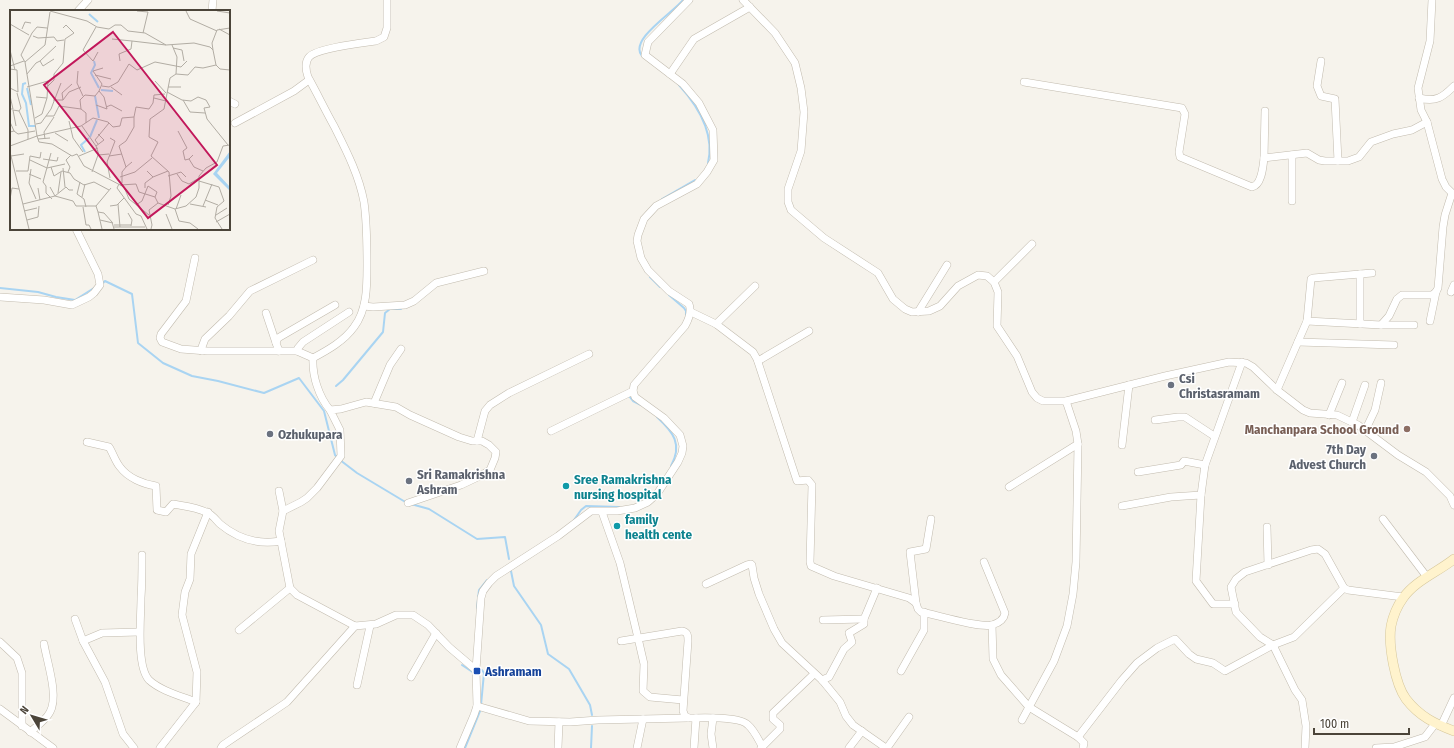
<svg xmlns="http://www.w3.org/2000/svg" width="1454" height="748" viewBox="0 0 1454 748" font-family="'Fira Sans Condensed',sans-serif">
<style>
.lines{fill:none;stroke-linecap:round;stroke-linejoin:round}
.stream{stroke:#a9d4f2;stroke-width:2}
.minor-casing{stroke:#c2bbae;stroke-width:8}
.secondary-casing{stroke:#d6c79b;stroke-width:10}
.minor{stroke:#fff;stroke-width:7}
.secondary{stroke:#fff3cd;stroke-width:9}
.worship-dot{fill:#6b7280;stroke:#fff;stroke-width:1.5}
.education-dot{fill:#8d6e63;stroke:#fff;stroke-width:1.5}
.culture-dot{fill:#0f9aa8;stroke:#fff;stroke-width:1.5}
.transit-dot{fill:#1a4fb4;stroke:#fff;stroke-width:1.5}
.labels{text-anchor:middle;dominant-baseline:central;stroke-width:3;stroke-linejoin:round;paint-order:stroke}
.worship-label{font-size:13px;font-weight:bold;fill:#5b616d;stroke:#fff;text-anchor:start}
.education-label{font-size:13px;font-weight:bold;fill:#785e54;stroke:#fff;text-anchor:end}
.culture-label{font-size:13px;font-weight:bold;fill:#0d838f;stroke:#fff;text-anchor:start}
.transit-label{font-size:13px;font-weight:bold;fill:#164399;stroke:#fff;text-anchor:start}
.inset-river{fill:none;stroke:#a9d4f2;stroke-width:2}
.inset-road{fill:none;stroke:#b2ada4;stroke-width:1}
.view{fill:#c2185b;fill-opacity:0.15;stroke:#c2185b;stroke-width:2}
.inset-edge{fill:none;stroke:#4b4439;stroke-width:2}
</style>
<rect width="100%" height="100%" fill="#f6f3ec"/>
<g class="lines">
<g class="stream">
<path d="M642,56C628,40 674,12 683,0"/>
<path d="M679,85C698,106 715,133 708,163"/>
<path d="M662,199L695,180"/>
<path d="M650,277L660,287"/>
<path d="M102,284L105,281L132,294L138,343L163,363L192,376L218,381L264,393L299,378L324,411L335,455L337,457"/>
<path d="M0,288L38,292L56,297L75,300L94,288"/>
<path d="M669,295L684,308L686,311V317"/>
<path d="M336,386L343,380L383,332L385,313L390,309H401"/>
<path d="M629,396L633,401L641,405"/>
<path d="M657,417C673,432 683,444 671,466"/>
<path d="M340,460L357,473L407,503"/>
<path d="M411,504L429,509L477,539L505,537L509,559"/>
<path d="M574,520L581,510L586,506L619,507"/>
<path d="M511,571L514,586L541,625L548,654L569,669L590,705L592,715"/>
<path d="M477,608L479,590L487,580"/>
<path d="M462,665L474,673"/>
<path d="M481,705L484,673L482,670"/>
<path d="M465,748L480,711"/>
<path d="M591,748L592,726"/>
</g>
<defs>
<g id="minor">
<path d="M743,0L775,33L795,63L801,88L804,112L801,151L788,189V202L791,210L824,238L878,273L893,299L905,309L912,312L929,311L940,306L958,286L978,275L987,276L994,282L998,292L997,326L1017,356L1032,392L1037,398L1043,401H1066L1165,376L1229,362L1246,363L1253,367L1277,390L1303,410L1310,413L1337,415L1358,425L1398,455L1426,472L1450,496L1454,505"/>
<path d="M1432,0L1430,41L1418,88L1421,110L1427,122L1442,179L1446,187L1454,195"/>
<path d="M78,11L88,0"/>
<path d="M212,11L213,0"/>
<path d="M1321,61L1317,86L1321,96L1335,99L1338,161"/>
<path d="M670,74L694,39L750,7"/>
<path d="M1024,82L1182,108L1185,114L1179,152L1180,157L1252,187C1262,185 1263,166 1264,158"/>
<path d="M1419,98C1436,102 1442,98 1454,86"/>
<path d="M229,101L235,104"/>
<path d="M1265,111L1264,158L1307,153L1319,160L1325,161H1348L1359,157L1371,142L1393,134L1412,130L1427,122"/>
<path d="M235,123L294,91L309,80"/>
<path d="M1292,201V155"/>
<path d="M195,258L186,301L161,334L160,338L162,342L181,349L207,351H297L313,358C312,376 319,397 330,410"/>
<path d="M994,282L1032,244"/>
<path d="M1451,292L1454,285"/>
<path d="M0,297L44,300L72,305L89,297L94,293L100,285L98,274L76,229"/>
<path d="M364,306L373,307L405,305L414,301L436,283L484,271"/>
<path d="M691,312L716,324L753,352L757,359L797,481L808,480L812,485L810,562L811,566L834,576L909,598L916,603L918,609L921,612C937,615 978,628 992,625C999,623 1004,619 1005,613L984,562"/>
<path d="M918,312L947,265"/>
<path d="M266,313L276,343"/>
<path d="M1307,321L1381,325L1389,316L1397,299L1402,295H1432L1436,292L1438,288L1443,227L1445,215L1452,193"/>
<path d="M1430,321L1436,292"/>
<path d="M716,324L755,286"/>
<path d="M1360,324V274"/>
<path d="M1381,325H1414"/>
<path d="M1298,342L1394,345"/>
<path d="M202,351V347L205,339L229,316L250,291L313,260"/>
<path d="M279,351L276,343L278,338L335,305"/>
<path d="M297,351L298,348L303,342L349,312"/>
<path d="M313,358C328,350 344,341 354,327C367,310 367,287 367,266C367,244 367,223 364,202C359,175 346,150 334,126C325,110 317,93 308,77C306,71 304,63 309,57C317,48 362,43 376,41L384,37L387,28V0"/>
<path d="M758,361L809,331"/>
<path d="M1277,390L1307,321L1311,279L1313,278L1372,273"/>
<path d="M374,403L390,365L401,349"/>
<path d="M1329,415L1342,383"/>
<path d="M1155,420L1178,417H1185L1214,436"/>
<path d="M1352,422L1365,385"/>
<path d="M551,431L633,391"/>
<path d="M1365,431L1375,410L1381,383"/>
<path d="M477,441L485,411L490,405L509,393L589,354"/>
<path d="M87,442L109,447C113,453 115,461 120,467C128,478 143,484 156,486L157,510L166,512L173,504C184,506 196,507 206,512C212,514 216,520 220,524C238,539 258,545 281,541"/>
<path d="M1122,445L1129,385"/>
<path d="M1138,472L1181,465L1184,461L1205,465"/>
<path d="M1009,487L1078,444"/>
<path d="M279,491L283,511"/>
<path d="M1201,495L1196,581L1213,604H1235"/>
<path d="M408,503L461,485L482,475L490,470L495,458L496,452L489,445L482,441H472L459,437L410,415L396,407L366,402L341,409L330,410L340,430L341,456L317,488L307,498L301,502L283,511L279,531L290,588L297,595L355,626L376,624L396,615H413L428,625L449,647L476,670"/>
<path d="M1122,506L1171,497L1201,495L1205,465L1242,362"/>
<path d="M602,512L620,563L638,638L644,664L643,691L650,697L683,700"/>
<path d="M1383,519L1427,577"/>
<path d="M1267,527L1268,565"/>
<path d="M142,555C142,570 142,584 141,598C141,617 136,666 149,680C161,691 181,696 196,702"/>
<path d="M706,584L747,565L751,564L752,565L754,578L759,594L774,629L782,643L822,680L840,702L846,716L853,725L886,748"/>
<path d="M916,603L910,552L926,549L931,519"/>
<path d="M75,619L83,641L105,682L123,734L134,748"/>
<path d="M823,620L864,619"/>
<path d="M992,625L993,659L1001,675L1029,707L1078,737L1084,743L1083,748"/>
<path d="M239,630L290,588"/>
<path d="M83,641L102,633L139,632"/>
<path d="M621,641L682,631C688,632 688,636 688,641L683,711L685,716L689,718C701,718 740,716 748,725C754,730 758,739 762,746"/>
<path d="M0,642L17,658L22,673V726"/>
<path d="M901,671L924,630V612"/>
<path d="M411,677L436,633"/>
<path d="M822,680L829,677L844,649L852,642L849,633L864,624V619L877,588"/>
<path d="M357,685L370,626"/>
<path d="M477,706L529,721L570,722L598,720L687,718"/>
<path d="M0,709L53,748"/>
<path d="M713,718L711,734L713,748"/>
<path d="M1022,720L1054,661L1067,626L1073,594L1076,562L1078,444L1076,431L1066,401"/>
<path d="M1441,726L1454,698"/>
<path d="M30,732C37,726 46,720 50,712C59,696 47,662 44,644"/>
<path d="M1078,737L1122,680L1137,663L1157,648L1175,639L1189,654L1196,659L1213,663L1225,671L1273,645L1294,637L1344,588"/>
<path d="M160,748L196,702L197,672L182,615L185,592L190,579L191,554L208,512"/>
<path d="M221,748L223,745L287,702L355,626"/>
<path d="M460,748L474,715L477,706L476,670L481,598L483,591L489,583L496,576L558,536L591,511H617L635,508L648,502L657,494L678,462L682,453L683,446L680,435L664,418L635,397L633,391L634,385L685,326C689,319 692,312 689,304L669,291L648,270L641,258L637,241L638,235L644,219L656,206L697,184L707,172L714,160L713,130L699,103L683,84L645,55L648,42L689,0"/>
<path d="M558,748L559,722"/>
<path d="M637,748L643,719"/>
<path d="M694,748L696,718"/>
<path d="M761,748L780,729V725L773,719V713L814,674"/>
<path d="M849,748L862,731"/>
<path d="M887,748L909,717"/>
<path d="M1305,748L1306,726L1302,700L1295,690L1273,645L1260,637L1236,612L1231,587L1236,579L1245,572L1311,550L1318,549L1325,554L1344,588L1348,590L1403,597"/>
<path d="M1376,748L1394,747L1425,737L1435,724"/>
</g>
<path id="secondary" d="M1454,559C1438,572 1416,580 1403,598C1398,605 1393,616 1391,626C1388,645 1395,684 1406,699C1419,716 1435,724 1454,731"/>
</defs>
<use href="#minor" class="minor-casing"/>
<use href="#secondary" class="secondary-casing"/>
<use href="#minor" class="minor"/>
<use href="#secondary" class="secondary"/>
</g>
<g class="worship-dot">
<circle cx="1171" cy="385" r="4"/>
<circle cx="270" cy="434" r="4"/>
<circle cx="1374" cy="456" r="4"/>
<circle cx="409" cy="481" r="4"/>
</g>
<circle class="education-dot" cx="1407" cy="429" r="4"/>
<g class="culture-dot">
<circle cx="566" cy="486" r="4"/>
<circle cx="617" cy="526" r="4"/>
</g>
<rect class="transit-dot" x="473" y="667" width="8" height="8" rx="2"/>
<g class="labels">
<g class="worship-label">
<text x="1179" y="378">Csi<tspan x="1179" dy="15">Christasramam</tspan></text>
<text x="278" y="434">Ozhukupara</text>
<text x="1366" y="449" text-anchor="end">7th Day<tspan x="1366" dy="15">Advest Church</tspan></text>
<text x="417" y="474">Sri Ramakrishna<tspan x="417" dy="15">Ashram</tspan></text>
</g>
<g class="education-label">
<text x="1399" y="429">Manchanpara School Ground</text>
</g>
<g class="culture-label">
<text x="574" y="479">Sree Ramakrishna<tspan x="574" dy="15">nursing hospital</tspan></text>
<text x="625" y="519">family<tspan x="625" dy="15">health cente</tspan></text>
</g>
<g class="transit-label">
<text x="485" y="671">Ashramam</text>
</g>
</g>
<g transform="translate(10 10)">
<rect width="220" height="220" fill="#f6f3ec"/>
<path d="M220,141L219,148L207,163L220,177V181L203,164Z" fill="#a9d4f2"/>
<path class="inset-river" d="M79,4L88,12M84,51L85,55L81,63L89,78M16,73L13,74L12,84L16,93L19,116H25M17,78L21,95M91,80L103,81M85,86L89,108M80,127L87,110M75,142L71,135L79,128"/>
<path class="inset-road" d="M40,1L77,11L87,17L99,19L105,15H111L118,21L135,23L156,35L184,33L200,37L203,40L206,55L193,58L185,57L178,65L166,64L160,68L154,99L140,109L139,127L148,132L141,146L159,162L161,186L158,195M127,1L138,2L133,23M176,1L180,9L207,21M207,1L220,3M0,14L19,25M86,17L73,40L83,51L88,42M12,19L15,12L21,13M209,19L220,25M23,26L28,28L44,27L47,31L54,30M102,29L122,31M162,35L167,47L166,64M163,38L172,40L174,51M0,40L5,60M203,40L202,33L207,20L220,18M30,51L46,36M110,51L109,44L121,39L122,31L156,35M15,52L11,45L22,23L27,17L37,18M206,55L210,59L220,60M0,56L14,51M0,59L7,60L8,82L0,78M68,61L67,73L73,86M17,64L26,53L30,51L33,56L44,49M85,65L101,69M145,71L156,83M38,76L44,70V64L53,53L55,29L64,23L56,15L53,18M92,76L99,77L108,72L119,54L127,60L145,52L171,57L177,51M17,77L38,71L37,88M101,77L112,85M158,77H171M89,81L92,74L83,61L93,58M157,82L172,90L181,91L188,87L196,90L200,97L194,98L197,109L218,135M7,83L11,98L9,101M0,86L3,99H0M144,88L156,91M43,90H53L59,82L71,77M53,90L52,83L62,74M173,90L180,102L195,103M96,97L101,95L112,101M36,106H44L49,96L71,99M25,108L32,104L37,88L26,87M59,111L63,128L73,142M0,112L4,121L0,122M76,113V103L71,99L70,90L75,85L85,86L89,81L94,87L97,99L86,95M26,114L31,113L41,99L51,73M6,116L3,100L9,101L18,120V129M72,116L86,136M4,121L8,124L25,121M168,121L177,138L173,141L175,150L179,149M45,123L58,131M88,124L94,130L86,136L89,145M27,126L29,132L42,134L62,146L67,144L74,156L114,177L119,189L139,205M27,126L15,52L35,35L40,2M28,129L40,128M35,129L34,122L44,107M88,134L85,130L99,113M0,136L27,126L71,116L83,108L98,112L103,117L110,116L112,108L124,107L126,97L139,99L143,93L144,85L155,84M0,142L19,219M41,143L33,172L36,176V183L42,189M183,145L179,149L184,157L193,161M1,146L14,144M69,146L88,138M99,146L112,144M33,149L47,151L48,147M20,150L37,158L55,154M122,152L116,157L109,136L116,131L124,117V107M41,157L44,166L52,161L60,163L64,169L74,175L84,172L99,180M53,158L55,177M21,159L19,173L26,189M6,161H18L20,146L30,148L31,142M137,161L143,167L158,161M58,162L60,157L56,150L61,145M82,162L88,145L99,144M19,164L31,169M167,164L172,171L179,174L189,168M158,166L171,162L176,167M110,167L125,162L142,148M100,168L97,152L105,131L100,128M189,171L209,177L214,191L207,197L205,208L212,219M70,172L67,184L74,189L76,197M112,173V162L116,157M109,174L107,178L126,204L131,206L137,219M110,175L126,174L129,182L145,187M40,177L45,186L56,177L59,180H63M28,178L30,190M135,178V173L143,167M48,183L51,162M72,187L75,174M0,189L2,178L9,179M195,190L208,195M13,194L45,186L63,191L66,196H86L88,202L94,203L102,212L104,219M108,194L110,217M180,194L196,197M126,195L132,191L138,176L147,182L145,187L148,193M86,196L101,178M100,196L107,195L114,188M193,196L202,174M73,197L76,215H79L81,219M165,199L176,196L186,187L189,178V166L196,158L207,152L213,136L220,135M166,199L171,185M14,201L27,198M88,202L92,219M118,203L122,210L121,216M156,204L162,219M206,205L217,198M17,210L28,207L29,196M90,210L103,213M206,212L220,204M104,215H121M104,217H135M141,219L142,215L139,200L148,193L165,199L169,211L180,213L188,219"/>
<path class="view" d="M103,22L207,155L138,208L34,75Z"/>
<rect width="220" height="220" class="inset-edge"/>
</g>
<g transform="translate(32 716) rotate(308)" stroke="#ffffff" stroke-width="3" paint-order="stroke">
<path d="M0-3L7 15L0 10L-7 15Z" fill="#4b4439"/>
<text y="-6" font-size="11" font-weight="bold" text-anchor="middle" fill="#4b4439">N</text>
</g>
<path d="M1314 728v6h95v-6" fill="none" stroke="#4b4439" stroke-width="2"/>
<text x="1320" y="728" font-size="12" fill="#4b4439" stroke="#ffffff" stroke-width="3" paint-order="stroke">100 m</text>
</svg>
